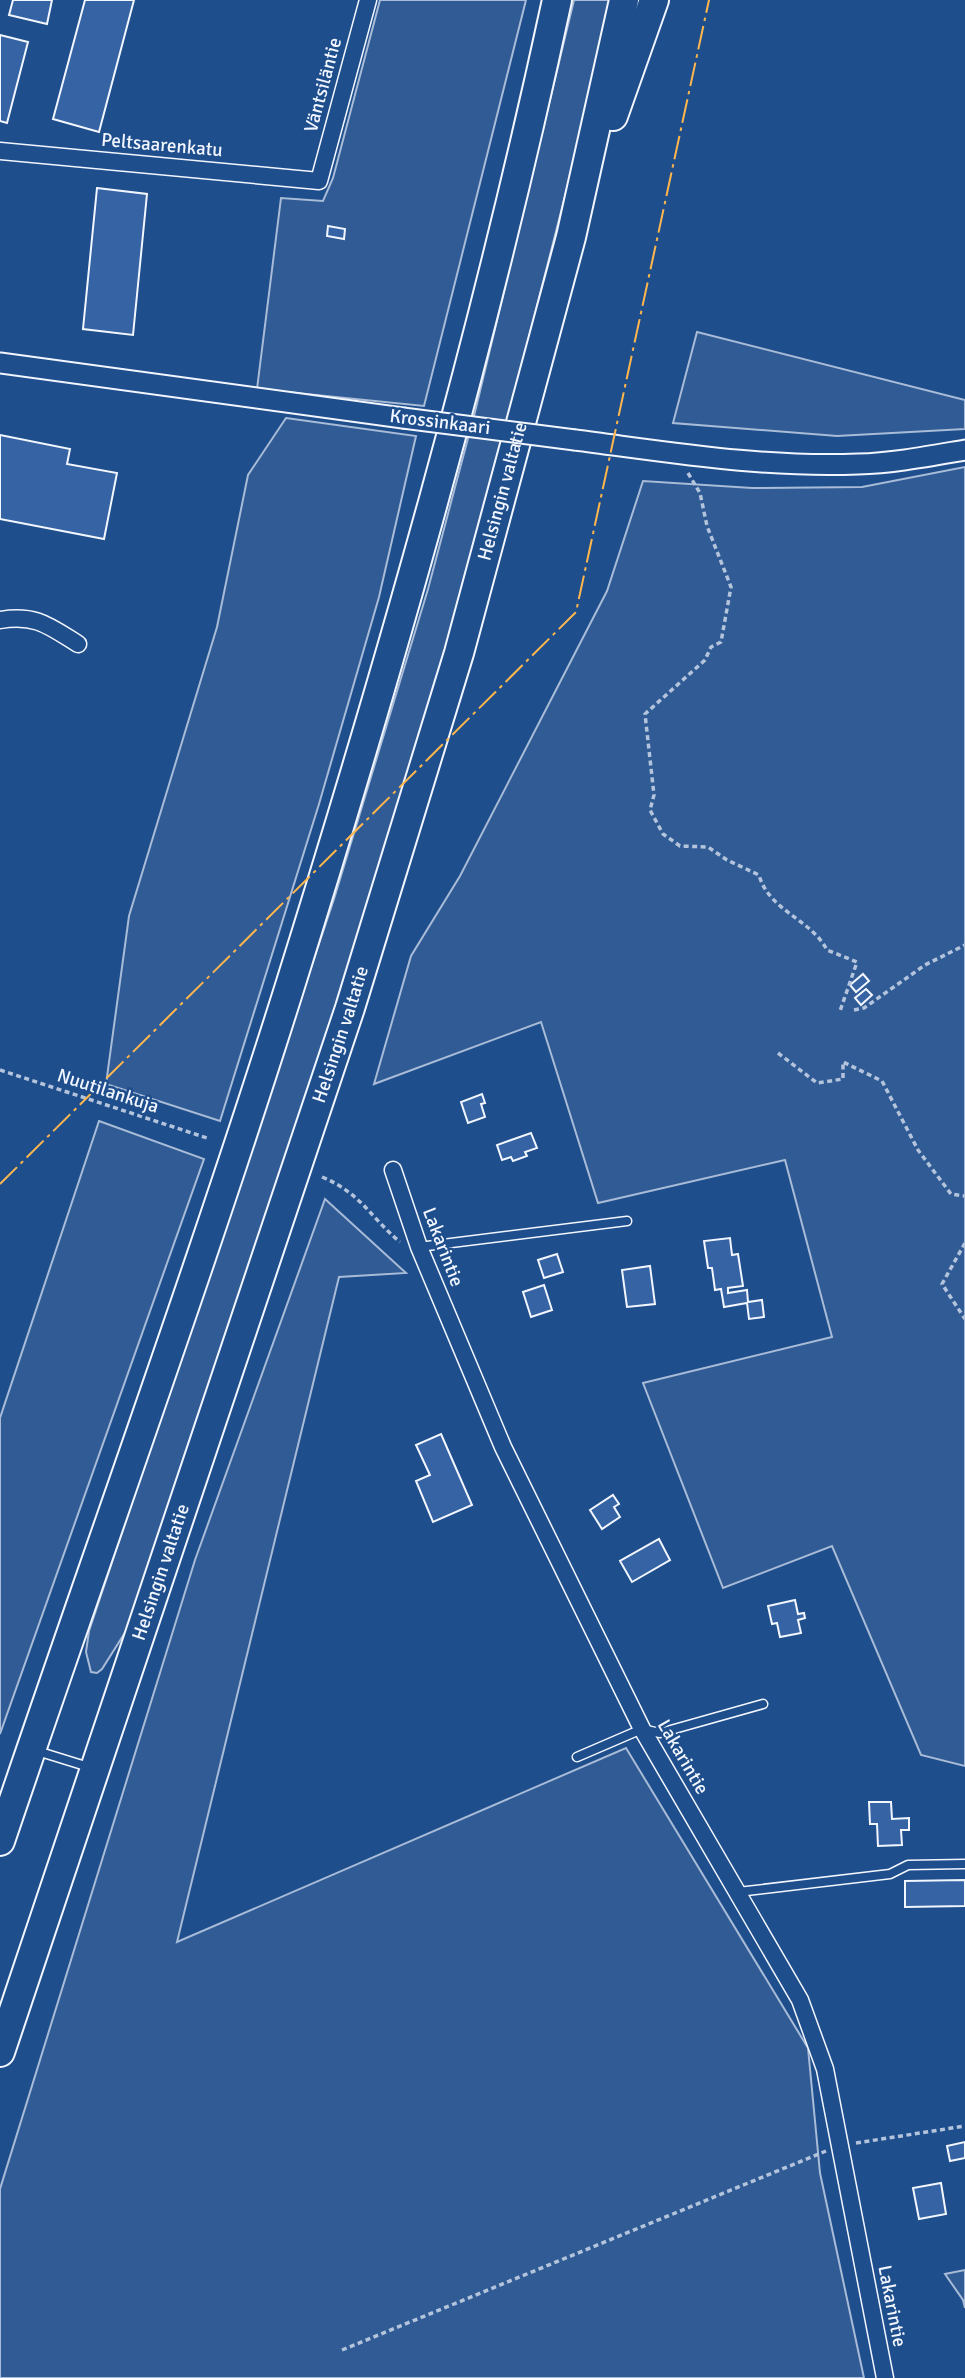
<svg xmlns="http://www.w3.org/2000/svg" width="965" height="2378" viewBox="0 0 965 2378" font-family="Signika,sans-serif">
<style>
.built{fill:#305b95;stroke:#a8bbd7;stroke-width:2}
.building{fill:#3563a3;stroke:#f2f6ff;stroke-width:2}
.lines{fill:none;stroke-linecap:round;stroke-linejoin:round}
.service-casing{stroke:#f2f6ff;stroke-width:11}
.minor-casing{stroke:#f2f6ff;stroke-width:19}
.tertiary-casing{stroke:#f2f6ff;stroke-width:23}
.motorway-casing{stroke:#f2f6ff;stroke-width:32}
.path{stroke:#b3c4dc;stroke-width:3.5;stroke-dasharray:5 3.5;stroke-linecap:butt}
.service{stroke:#1f4e8c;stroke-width:8}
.minor{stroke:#1f4e8c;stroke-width:16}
.tertiary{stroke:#1f4e8c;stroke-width:19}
.motorway{stroke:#1f4e8c;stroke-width:28}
.tertiary-bridge-casing{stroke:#f2f6ff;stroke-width:23;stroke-linecap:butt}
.tertiary-bridge{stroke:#1f4e8c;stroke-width:19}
.power{stroke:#ffb74d;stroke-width:2;stroke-dasharray:24 5 3.5 5;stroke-linecap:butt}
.labels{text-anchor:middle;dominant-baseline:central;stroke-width:5;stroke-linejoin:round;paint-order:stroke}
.street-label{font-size:19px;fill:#f2f6ff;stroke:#1f4e8c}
</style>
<rect width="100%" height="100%" fill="#1f4e8c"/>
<g class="built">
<path d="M380,0H526L424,406L257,389L281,198L323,201L333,178Z"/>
<path d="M574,0H611L575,157L463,596L368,908L278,1187L126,1631L102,1669L97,1673L91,1672L86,1652L89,1631L334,899L428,589L475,412Z"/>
<path d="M697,332L965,400V429L837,436L673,423Z"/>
<path d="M286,418L416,436L379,597L319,804L220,1121L106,1084L129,916L217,627L248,475Z"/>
<path d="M965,467V1766L921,1755L832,1546L723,1588L643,1383L832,1337L785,1160L598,1203L541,1022L374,1084L411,956L460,876L607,591L643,481L752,488L862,487Z"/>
<path d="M99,1121L204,1159L0,1734V1418Z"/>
<path d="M325,1199L406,1273L339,1277L177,1942L626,1748L808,2048L820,2173L864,2378H0V2189L195,1560Z"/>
<path d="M965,2270V2308L963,2300L945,2274Z"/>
</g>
<g class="building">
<path d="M13,0H52L47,24L9,15Z"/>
<path d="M85,0H134L99,132L53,119Z"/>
<path d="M0,35L28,42L7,123L0,121Z"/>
<path d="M97,188L147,194L133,335L83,329Z"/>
<path d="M328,226L345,229L344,239L327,236Z"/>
<path d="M0,435L70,449L67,464L117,473L104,539L0,519Z"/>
<path d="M863,974L869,981L856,992L850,985Z"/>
<path d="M866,989L872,995L861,1005L855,998Z"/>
<path d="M482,1094L485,1103L481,1104L485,1117L468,1123L461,1102Z"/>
<path d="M531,1133L537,1148L525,1152L527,1156L513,1161L511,1157L502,1160L497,1145Z"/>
<path d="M730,1238L732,1255L738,1254L743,1286L728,1288V1293L747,1290L748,1302L762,1300L764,1317L749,1319L747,1303L724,1307L721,1289L715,1290L712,1268H708L704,1241Z"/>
<path d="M557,1254L563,1272L544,1278L538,1260Z"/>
<path d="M650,1266L655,1304L627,1307L622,1270Z"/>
<path d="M544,1285L552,1310L531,1317L523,1292Z"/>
<path d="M441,1434L472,1505L433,1522L416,1481L430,1475L416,1445Z"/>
<path d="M613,1495L619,1504L614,1507L620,1517L602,1529L590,1510Z"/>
<path d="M659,1539L670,1560L632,1582L620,1561Z"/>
<path d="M795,1600L798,1614L804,1613L805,1618L798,1620L801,1633L780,1637L777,1623L772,1624L768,1606Z"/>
<path d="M869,1802H891L892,1819L909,1818V1830H901L902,1845L878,1846L877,1824H870Z"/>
<path d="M965,1880V1906L905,1907V1881Z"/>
<path d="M965,2142V2158L950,2161L947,2146Z"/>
<path d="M941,2183L946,2214L919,2219L913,2188Z"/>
</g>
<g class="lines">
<defs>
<g id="service">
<path d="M419,1247L627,1221"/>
<path d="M37,1751L92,1768"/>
<path d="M577,1757L642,1729L660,1733L763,1704"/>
<path d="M738,1892L890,1874L908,1865L965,1864"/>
</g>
<g id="minor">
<path d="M0,151L319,181L368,0"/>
<path d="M0,620C36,614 49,626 78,644"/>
<path d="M393,1170L419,1247L503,1447L642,1729L800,2000L825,2069L885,2378"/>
</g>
<g id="tertiary">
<path d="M0,363L403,418"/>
<path d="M575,440C669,452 764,468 858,464C894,463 930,456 965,450"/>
</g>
<g id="motorway">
<path d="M613,116L654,0"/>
<path d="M0,1841C96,1557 199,1275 289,989C391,663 485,335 557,0"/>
<path id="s1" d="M0,2052L350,1008L459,653L571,237L624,0"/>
</g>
</defs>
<use href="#service" class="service-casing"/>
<use href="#minor" class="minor-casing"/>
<use href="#tertiary" class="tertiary-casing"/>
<use href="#motorway" class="motorway-casing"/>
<g class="path">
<path d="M688,473L700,493L707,526L731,587L721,642L711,647L705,660L645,714L654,795L650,810L663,834L680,846L708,847L727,860L759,875C769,911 811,919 827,950L857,962L840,1011"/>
<path d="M854,1010L864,1008L925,965L965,945"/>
<path d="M778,1053L817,1083L843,1079V1062L882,1081L918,1150L951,1194L965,1196"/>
<path d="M0,1070L207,1138"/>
<path d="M322,1177C362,1194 369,1216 400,1242"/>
<path d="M965,1243L942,1284L965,1319"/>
<path d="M856,2143L965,2126"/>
<path d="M342,2350L826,2151"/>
</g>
<use href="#service" class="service"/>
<use href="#minor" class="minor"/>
<use href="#tertiary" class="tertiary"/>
<use href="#motorway" class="motorway"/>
<defs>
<path id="tertiary-bridge" d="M403,418L575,440"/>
</defs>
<use href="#tertiary-bridge" class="tertiary-bridge-casing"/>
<use href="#tertiary-bridge" class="tertiary-bridge"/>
<path class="power" d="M0,1184L576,612L709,0"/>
</g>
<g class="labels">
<g class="street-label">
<text transform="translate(323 85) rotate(-75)">Väntsiläntie</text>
<text transform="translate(162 145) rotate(5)">Peltsaarenkatu</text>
<text transform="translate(440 422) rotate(7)">Krossinkaari</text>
<text stroke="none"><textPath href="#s1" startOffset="1640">Helsingin valtatie</textPath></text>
<text stroke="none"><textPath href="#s1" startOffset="1073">Helsingin valtatie</textPath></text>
<text transform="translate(108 1091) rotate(18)">Nuutilankuja</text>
<text transform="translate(443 1247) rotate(69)">Lakarintie</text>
<text stroke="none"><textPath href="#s1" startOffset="506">Helsingin valtatie</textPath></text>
<text transform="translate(683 1757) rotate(60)">Lakarintie</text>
<text transform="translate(892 2306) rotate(79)">Lakarintie</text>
</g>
</g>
</svg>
